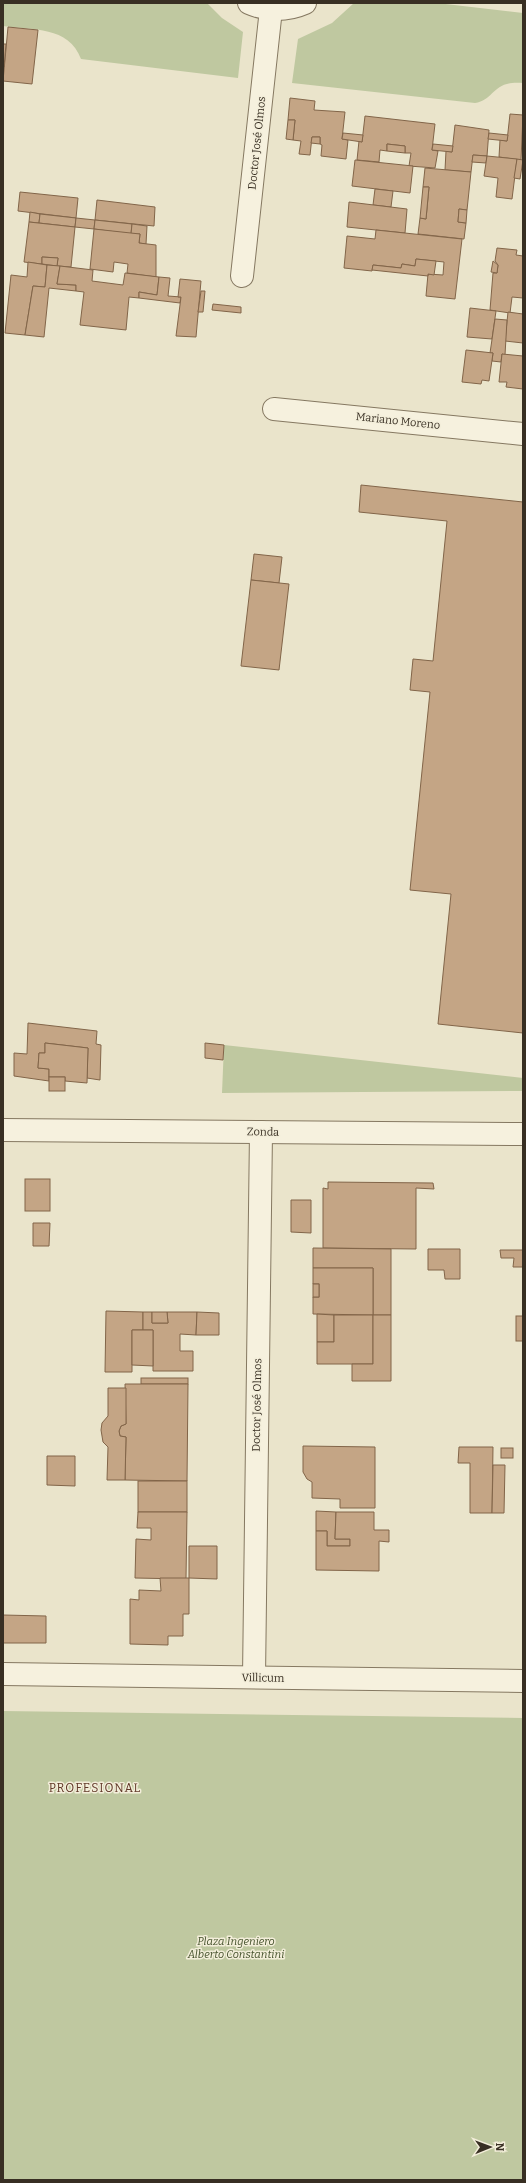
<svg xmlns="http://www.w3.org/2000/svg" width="526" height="2183" viewBox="0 0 526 2183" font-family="Bitter,serif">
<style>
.green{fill:#bfc8a0}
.building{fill:#c4a585;stroke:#826549}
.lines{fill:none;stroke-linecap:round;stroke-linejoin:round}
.minor-casing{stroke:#857861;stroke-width:24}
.minor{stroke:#f6f1de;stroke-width:22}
.labels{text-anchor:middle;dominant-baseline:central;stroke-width:3;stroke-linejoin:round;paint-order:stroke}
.street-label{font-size:11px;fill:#382f23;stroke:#f3eeda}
.park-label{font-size:11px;font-style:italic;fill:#45522c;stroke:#f3eeda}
.neighbourhood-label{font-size:12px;letter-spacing:1px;fill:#603827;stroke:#f3eeda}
</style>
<rect width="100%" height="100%" fill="#eae4cb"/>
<g class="green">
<path d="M3,3H207L222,18L243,32L238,78L81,59C69,26 32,30 3,26Z"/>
<path d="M354,3H437L523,13V83C492,80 495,100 475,103L292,83L298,39L332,23Z"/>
<path d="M224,1045L523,1078V1091L222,1093Z"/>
<path d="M3,1711L523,1718V2180H3Z"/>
</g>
<g class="building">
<path d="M8,27L38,30L32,84L3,81Z"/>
<path d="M3,44H6L4,67H3Z"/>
<path d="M290,98L315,101L314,110L345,112L342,139L348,140L346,159L321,156L322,145L320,144V137H312L310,155L299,154L301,141L293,140L295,120H288Z"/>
<path d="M510,114L523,115L521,160L499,157L500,140L507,141Z"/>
<path d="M365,116L435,124L432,150L438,151L435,168L409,166L411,153H405V146L387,144V151L380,150L379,162L357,160L359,141L362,142Z"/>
<path d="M288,120H295L293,140L286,139Z"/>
<path d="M455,125L489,130L487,156L473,155L471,172L445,170L446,151L452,152Z"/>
<path d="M343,133L363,135L362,142L342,139Z"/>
<path d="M489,133L508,135L507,141L488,139Z"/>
<path d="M312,137H320V144L311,143Z"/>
<path d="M387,144L405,146V153L387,151Z"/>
<path d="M433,144L453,146L452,152L432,150Z"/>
<path d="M473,155L487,156L486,163L472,162Z"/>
<path d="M487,156L517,159L512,199L496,197L498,178L484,176Z"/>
<path d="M517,159L523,160L520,179L514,178Z"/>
<path d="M355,160L413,166L410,193L352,186Z"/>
<path d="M425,168L471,172L467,210L459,209L458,222L466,223L464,239L418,234L420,218L426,219L429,187H423Z"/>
<path d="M423,187H429L426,219L420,218Z"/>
<path d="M375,189L393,191L391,207L373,205Z"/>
<path d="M20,192L78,198L76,218L18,211Z"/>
<path d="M97,200L155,207L154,226L95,220Z"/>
<path d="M349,202L407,209L405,233L347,227Z"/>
<path d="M459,209L467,210L466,223L458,222Z"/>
<path d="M30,212L40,214L39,223L29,222Z"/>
<path d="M40,214L76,218L75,227L39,223Z"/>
<path d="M76,218L95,220L94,229L75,227Z"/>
<path d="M95,220L132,224L131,234L94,229Z"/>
<path d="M29,222L75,227L71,267L57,266L58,258L42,257V264L24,262Z"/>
<path d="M132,224L147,226L146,244L139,243L140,234H131Z"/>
<path d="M94,229L140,234L139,243L156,245V277L127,273L128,264L114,262L113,272L90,269Z"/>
<path d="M376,230L462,239L455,299L426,296L428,274L443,275L444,262L416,259L415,266L402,264L401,268L373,265L372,271L344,268L347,236L375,239Z"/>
<path d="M497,248L517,250L516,255L523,256V298L512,297L510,313L490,310L493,273H497L498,265L495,261Z"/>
<path d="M42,257L58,258L57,266L42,264Z"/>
<path d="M416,259L436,261L434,275L428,274V276L372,270L373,265L401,268L402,264L415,266Z"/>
<path d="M493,261L498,265L497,273L491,272Z"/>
<path d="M28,262L47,265L45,287L33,286L25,335L5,333L11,275L27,277Z"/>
<path d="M47,265L60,266L57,284L76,285V291L49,288L44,337L25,335L33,286L45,287Z"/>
<path d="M60,266L93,270L92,281L123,285L125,273L159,277L157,295L139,292V298L129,297L126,330L80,325L84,292L76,291V285L57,284Z"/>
<path d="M159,277L170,278L168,296L181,297L180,303L139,298V292L157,295Z"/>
<path d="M180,279L201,281L196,337L176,336L181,297H178Z"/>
<path d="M201,291H205L203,312H198Z"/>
<path d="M213,304L241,307V313L212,310Z"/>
<path d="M470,308L496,311L492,339L467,337Z"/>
<path d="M508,312L523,314V343L505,341Z"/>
<path d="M495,319L507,320L505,355L502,354L501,362L492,361L493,353H490Z"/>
<path d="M466,350L493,353L489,381L482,380L481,384L462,382Z"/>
<path d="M502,354L523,356V389L506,387L507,382H499Z"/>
<path d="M361,485L523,502V1033L438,1024L451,894L410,890L430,692L410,690L413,659L433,661L447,521L359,512Z"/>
<path d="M254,554L282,557L279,583L251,580Z"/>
<path d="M251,580L289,584L279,670L241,666Z"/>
<path d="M28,1023L97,1031L96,1044L101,1045L100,1080L87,1078L88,1048L45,1043V1053H39L38,1068L49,1069V1081L14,1076V1053L27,1054Z"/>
<path d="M45,1043L88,1048L87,1083L65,1081V1077H49V1069L38,1068L39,1053H45Z"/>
<path d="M205,1043L224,1045L223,1060L205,1058Z"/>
<rect x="49" y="1077" width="16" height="14"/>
<rect x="25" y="1179" width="25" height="32"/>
<path d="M328,1182L433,1183L434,1189L416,1188V1249L323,1248V1188L328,1189Z"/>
<path d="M291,1200H311V1233L291,1232Z"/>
<path d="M33,1223H50L49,1246H33Z"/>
<path d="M313,1248L391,1249V1315H373V1268H313Z"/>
<path d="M428,1249H460V1279H445L444,1270H428Z"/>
<path d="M500,1250H523V1267H513L514,1258H501Z"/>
<path d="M313,1268H373V1315L313,1314V1297H319V1284H313Z"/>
<rect x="313" y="1284" width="6" height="13"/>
<path d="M106,1311L143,1312V1330H132V1372H105Z"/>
<path d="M143,1312H152V1323H168L167,1312H197L196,1335L180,1334V1351H193V1371H153V1330H143Z"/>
<path d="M152,1312H167L168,1323H152Z"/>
<path d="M197,1312L219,1313V1335H196Z"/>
<path d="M317,1314L334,1315V1342H317Z"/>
<path d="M334,1315H373V1364H317V1342H334Z"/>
<path d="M373,1315H391V1381H352V1364H373Z"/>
<rect x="516" y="1316" width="7" height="25"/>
<path d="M132,1330H153V1366L132,1365Z"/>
<rect x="141" y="1378" width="47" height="6"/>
<path d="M125,1384H188L187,1481L125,1480L126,1437L120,1436L119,1431L121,1426L126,1424Z"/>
<path d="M108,1388H126V1424L121,1426L119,1431L120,1436L126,1437L125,1480H107L108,1447L103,1442L101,1430L102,1423L108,1416Z"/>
<path d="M303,1446L375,1447V1508H340V1499L312,1498V1482L307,1479L303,1472Z"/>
<path d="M459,1447H493L492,1513H470V1463H458Z"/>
<rect x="501" y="1448" width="12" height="10"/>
<path d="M47,1456H75V1486L47,1485Z"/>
<path d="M493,1465H505L504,1513H492Z"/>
<rect x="138" y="1481" width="49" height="31"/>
<path d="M316,1511L336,1512L335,1539H350V1546H327V1531H316Z"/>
<path d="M138,1512H187L186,1579L135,1578L136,1539L151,1540V1528H137Z"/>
<path d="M336,1512H374V1530H389V1542L379,1541V1571L316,1570V1531H327V1546H350V1539H335Z"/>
<path d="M189,1546H217V1579L189,1578Z"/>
<path d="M160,1578H189V1614H183V1636H168V1645L130,1644V1599L139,1600V1590L161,1591Z"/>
<path d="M3,1615L46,1616V1643H3Z"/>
</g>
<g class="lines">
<defs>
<g id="minor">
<path d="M249,3C267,11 287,11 305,3"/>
<path d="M242,276L271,9"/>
<path d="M274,409L523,434"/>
<path d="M3,1130L523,1134"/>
<path d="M3,1674L523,1681"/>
<path d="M254,1677L261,1132"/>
</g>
</defs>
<use href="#minor" class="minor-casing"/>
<use href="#minor" class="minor"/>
</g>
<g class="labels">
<g class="street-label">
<text transform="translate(257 143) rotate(-84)">Doctor José Olmos</text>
<text transform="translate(398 421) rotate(6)">Mariano Moreno</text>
<text transform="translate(263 1132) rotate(1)">Zonda</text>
<text transform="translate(257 1405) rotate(-89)">Doctor José Olmos</text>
<text transform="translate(263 1678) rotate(1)">Villicum</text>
</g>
<g class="park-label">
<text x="236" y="1941">Plaza Ingeniero<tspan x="236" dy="13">Alberto Constantini</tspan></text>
</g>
<g class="neighbourhood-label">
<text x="95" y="1788">PROFESIONAL</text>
</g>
</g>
<rect width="526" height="2183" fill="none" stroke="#382f23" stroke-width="8"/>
<g transform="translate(490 2147) rotate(89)" stroke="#f3eeda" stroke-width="3" paint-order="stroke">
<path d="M0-3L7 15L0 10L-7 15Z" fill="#382f23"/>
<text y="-6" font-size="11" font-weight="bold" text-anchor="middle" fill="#382f23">N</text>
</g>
</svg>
